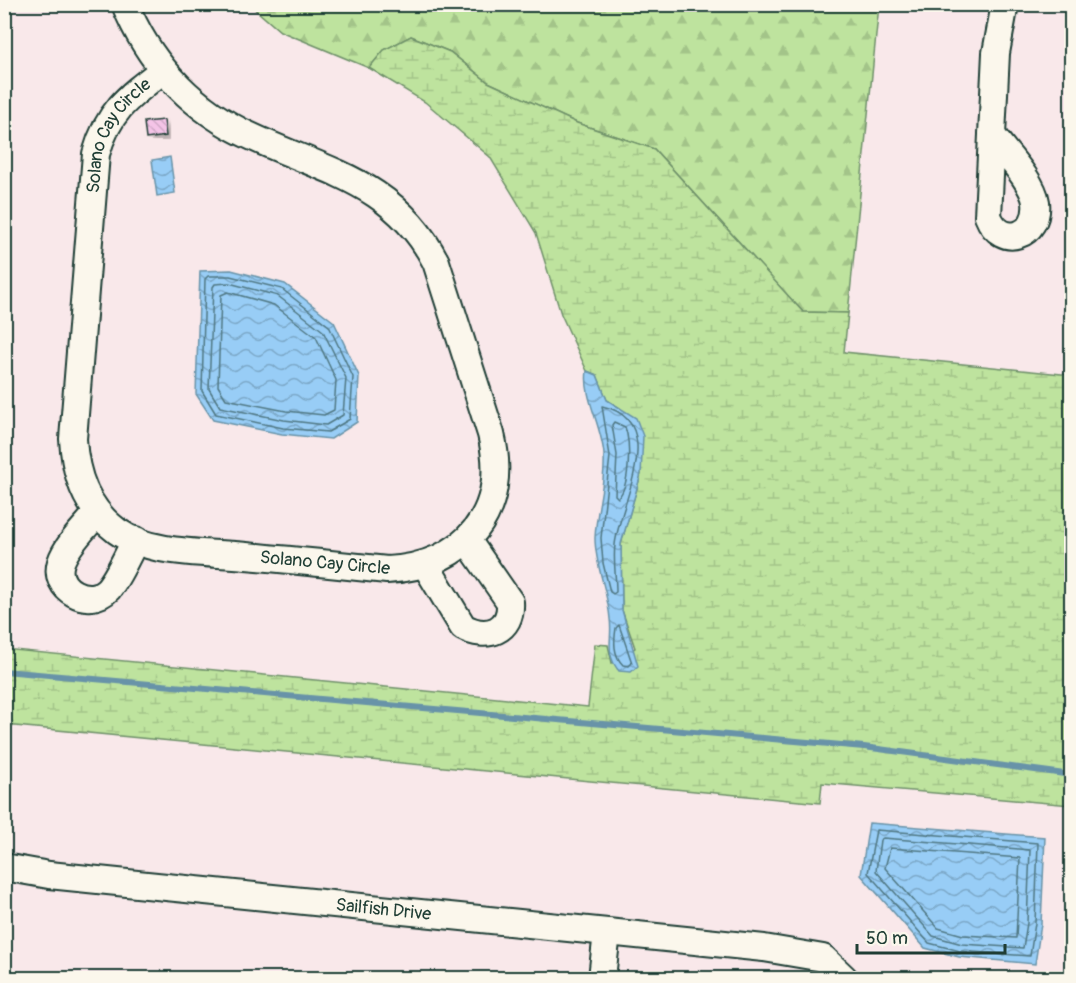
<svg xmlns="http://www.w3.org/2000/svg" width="1076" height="983" viewBox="0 0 1076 983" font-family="Pangolin,sans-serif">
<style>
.forest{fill:url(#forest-firs);stroke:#6e9069;stroke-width:1.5}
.wetland{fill:url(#wetland-marsh);stroke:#6e9069;stroke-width:1.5}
.water{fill:url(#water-waves);stroke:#6893a8;stroke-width:1.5}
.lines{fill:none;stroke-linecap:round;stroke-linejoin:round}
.shore{stroke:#4f7782;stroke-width:1.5}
.stream{stroke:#6893a8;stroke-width:6}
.building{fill:url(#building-back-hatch);stroke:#1f3d34;stroke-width:1.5;filter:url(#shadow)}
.minor-casing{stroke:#1f3d34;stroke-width:30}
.minor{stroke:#fbf7ec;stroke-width:26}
.labels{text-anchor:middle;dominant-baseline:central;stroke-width:5;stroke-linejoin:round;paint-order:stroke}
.street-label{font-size:18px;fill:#1f3d34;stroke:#fbf7ec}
</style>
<defs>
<pattern id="forest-firs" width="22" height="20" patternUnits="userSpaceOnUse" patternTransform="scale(1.5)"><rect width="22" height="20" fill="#bee39e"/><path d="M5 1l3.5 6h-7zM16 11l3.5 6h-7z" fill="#a3c489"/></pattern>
<pattern id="wetland-marsh" width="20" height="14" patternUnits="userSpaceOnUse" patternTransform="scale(1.5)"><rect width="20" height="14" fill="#bee39e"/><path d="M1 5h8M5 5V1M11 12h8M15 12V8" fill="none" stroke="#a3c489"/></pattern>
<pattern id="water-waves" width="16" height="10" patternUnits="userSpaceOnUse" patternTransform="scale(1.5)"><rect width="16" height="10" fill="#98cdf6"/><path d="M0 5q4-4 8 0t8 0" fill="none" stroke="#7ba8c8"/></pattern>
<pattern id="building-back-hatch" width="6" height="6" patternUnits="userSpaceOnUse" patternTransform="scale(1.5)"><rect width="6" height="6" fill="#f4c4e7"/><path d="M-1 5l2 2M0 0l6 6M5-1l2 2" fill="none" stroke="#d1a9c7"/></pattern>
<filter id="shadow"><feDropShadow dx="5.5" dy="5.5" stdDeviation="3" flood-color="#0004"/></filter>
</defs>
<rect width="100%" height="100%" fill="#f9e8ea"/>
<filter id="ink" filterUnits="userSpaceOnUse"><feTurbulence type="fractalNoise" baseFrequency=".0167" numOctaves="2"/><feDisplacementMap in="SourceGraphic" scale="12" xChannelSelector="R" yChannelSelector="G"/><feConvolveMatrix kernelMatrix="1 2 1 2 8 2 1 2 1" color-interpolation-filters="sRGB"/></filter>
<g filter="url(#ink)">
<path class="forest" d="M250,5H879L848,313L803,312L654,149L577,123L488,82L450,52L411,36L384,50L369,68L280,31Z"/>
<g class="wetland">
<path d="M411,36L450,52L488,82L577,123L654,149L803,312L848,313L844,352L1071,375V805L822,783L820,803L5,725L4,649L588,707L595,644L608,645L612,663L635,648L622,610L621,544L641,474L620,408L607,400L597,375L587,371L561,314L536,233L490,157L425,102L369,68L384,50Z"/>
<path d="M1071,918V978H1066Z"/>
</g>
<g class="water">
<path d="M170,157L175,193L157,196L152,160Z"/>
<path d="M231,270L285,284L334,322L359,376L357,422L331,439L282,434L213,420L196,394L200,271Z"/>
<path d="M587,371L597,375L607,400L636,418L643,436L641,474L621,544L622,610L638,666L631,672L619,671C604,653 613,639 610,619C608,591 595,566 595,538C596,510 606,483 604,455C602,426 583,397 587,371Z"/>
<path d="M869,823L1045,837L1041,924L1035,964L959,957L925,948L861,875Z"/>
</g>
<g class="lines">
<g class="shore">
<path d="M208,276H230L282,289L329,326L353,377L350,419L328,432L283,428L216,414L202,391L205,279Z"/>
<path d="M229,283L278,296L323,331L346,378L343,415L326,425L284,420L220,407L209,389L213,287L215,284Z"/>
<path d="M228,292L274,305L316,337L336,380L334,410L324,415L286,411L226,399L218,386L221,295Z"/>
<path d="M602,406C670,421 619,504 615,545C613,560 616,576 616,592L613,594L610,592L603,563L601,538L610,456Z"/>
<path d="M614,422L625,427C631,443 630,486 618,498L615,495L617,455L612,425Z"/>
<path d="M619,625L632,663L629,666L623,665C613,655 614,641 616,628Z"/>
<path d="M876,830L1038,843L1035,923L1030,956L960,951L929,943L868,873Z"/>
<path d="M883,838L1030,850L1027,923L1023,948L962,944L933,936L876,871L880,840Z"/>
<path d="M890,848L1020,858L1016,938L963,935L938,928L885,868Z"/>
</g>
<path class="stream" d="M4,671L864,747L1072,775"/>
</g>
<path class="building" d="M164,120L166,136L146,139L144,122Z"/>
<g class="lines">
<defs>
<g id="minor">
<path id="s1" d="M125,4C147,59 187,104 240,131C317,170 393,178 436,262L491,434C510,512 465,566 387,570C340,565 293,560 246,556C205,552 151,555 117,531C87,509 75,475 73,439L96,154C108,111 129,96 163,70"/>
<path d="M992,135C1004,152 1033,181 1036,202C1040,236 1001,250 988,216Z"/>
<path d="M992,135L996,53L1005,4"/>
<path d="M97,513C86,527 67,544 61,562C52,589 89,609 108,589C119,576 127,555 136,540"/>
<path d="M425,564L463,627C487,640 512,631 510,602L467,540"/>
<path id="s2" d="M4,867L49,875L764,948L823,958L844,978"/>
<path d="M602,978L607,932"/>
</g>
</defs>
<use href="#minor" class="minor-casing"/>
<use href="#minor" class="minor"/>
</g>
</g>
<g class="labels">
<g class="street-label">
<text stroke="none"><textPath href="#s1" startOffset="1490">Solano Cay Circle</textPath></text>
<text transform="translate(325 563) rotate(5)">Solano Cay Circle</text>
<text stroke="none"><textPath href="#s2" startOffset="382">Sailfish Drive</textPath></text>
</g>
</g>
<rect width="1076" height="983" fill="none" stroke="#fbf7ec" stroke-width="24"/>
<rect x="12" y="12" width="1052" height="959" fill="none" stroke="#1f3d34" stroke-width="2" filter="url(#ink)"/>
<path d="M857 944v9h148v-9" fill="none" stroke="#1f3d34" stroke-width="3"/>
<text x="866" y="944" font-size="18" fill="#1f3d34" stroke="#fbf7ec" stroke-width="4.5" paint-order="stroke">50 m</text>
</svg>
